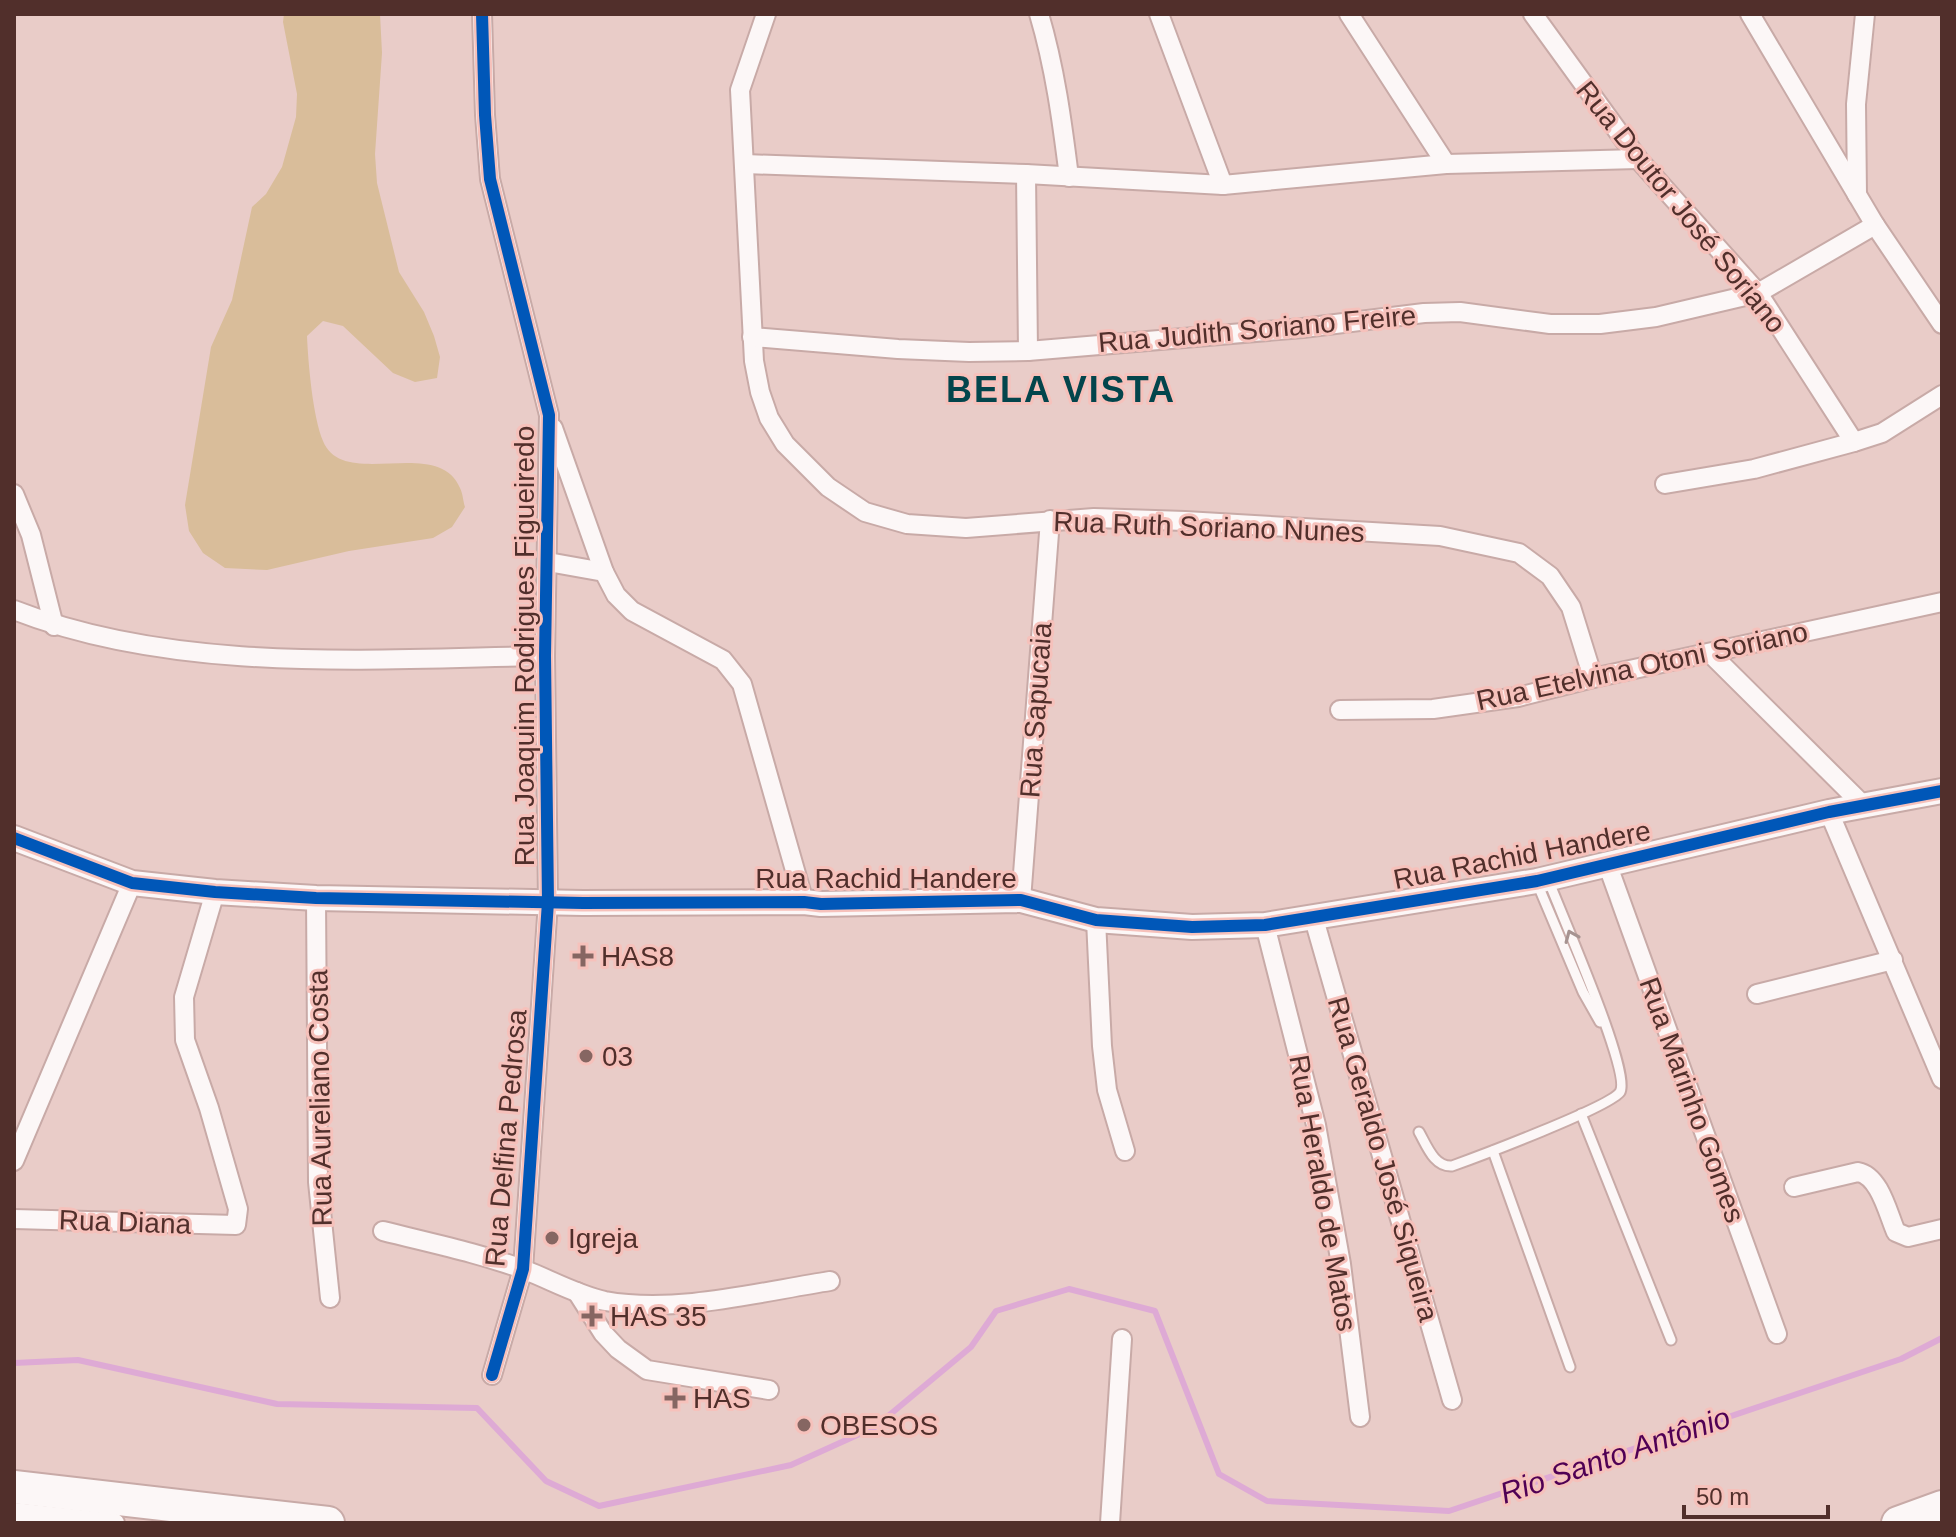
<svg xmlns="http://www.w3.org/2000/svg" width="1956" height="1537" viewBox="0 0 1956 1537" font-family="Arial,sans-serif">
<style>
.green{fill:#d9bd9a}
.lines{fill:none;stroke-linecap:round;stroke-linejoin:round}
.stream{stroke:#deaad5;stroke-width:6}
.lane-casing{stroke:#c8aaa7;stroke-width:13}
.street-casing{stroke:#c8aaa7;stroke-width:22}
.secondary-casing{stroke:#c8aaa7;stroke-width:28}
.highway-casing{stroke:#c8aaa7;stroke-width:36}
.lane{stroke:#fcf7f7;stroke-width:9}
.street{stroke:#fcf7f7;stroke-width:18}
.secondary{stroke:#fcf7f7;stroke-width:24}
.highway{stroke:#fcf7f7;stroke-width:32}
.cycleway-casing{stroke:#f6c1bb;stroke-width:17}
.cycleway{stroke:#0057b8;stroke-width:12}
.oneway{stroke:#a69391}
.poi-dot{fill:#866662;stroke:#f6c1bb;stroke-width:3}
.labels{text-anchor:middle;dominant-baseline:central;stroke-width:6;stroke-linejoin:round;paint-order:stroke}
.street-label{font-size:28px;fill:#512f2b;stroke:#f6c1bb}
.poi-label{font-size:28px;fill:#512f2b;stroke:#f6c1bb;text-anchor:start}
.water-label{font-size:30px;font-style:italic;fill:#500054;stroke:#f6c1bb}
.district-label{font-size:36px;font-weight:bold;letter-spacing:2px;fill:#03454c;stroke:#f6c1bb}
</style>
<rect width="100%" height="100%" fill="#e9ccc8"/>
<path class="green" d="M284,14H380L382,53L375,154L377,183L399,272L424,312L434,336L440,357L437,378L415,382L393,373L343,326L323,321L307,336C308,362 313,418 323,441C343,491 438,435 460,488C463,494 463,501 465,507L452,527L433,538L349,551L267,570L225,568L203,553L189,531L185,505L211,347L232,300L252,207L266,194L282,167L296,117L297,94L283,22Z"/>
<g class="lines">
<path class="stream" d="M14,1363L78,1360L277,1404L477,1408L546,1481L599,1506L791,1465L875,1427L971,1347L996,1311L1069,1289L1155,1311L1219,1474L1267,1501L1449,1511L1901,1359L1942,1338"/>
<defs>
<g id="lane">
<path d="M1537,883L1583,992L1600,1022"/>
<path d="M1581,1114L1671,1340"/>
<path d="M1419,1132C1427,1146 1434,1167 1452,1166C1477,1157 1610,1107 1620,1092C1632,1073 1559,909 1548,879"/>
<path d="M1493,1151L1570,1367"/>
</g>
<g id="street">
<path d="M482,14L485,115L490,179L549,415L545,656L548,902L523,1269L492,1375"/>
<path d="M766,14L740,90L754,361L760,392L769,418L785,444L828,487L865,512L907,524L966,528L1094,518L1185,521L1440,536L1519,553L1550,576L1571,607L1593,678"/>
<path d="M1039,14C1055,68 1062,121 1069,177"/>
<path d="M1159,14L1223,185"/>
<path d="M1349,14L1446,164"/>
<path d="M1533,14L1638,159L1758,293L1854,442"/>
<path d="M1750,14L1875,225L1942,324"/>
<path d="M745,164L1026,174L1223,185L1446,164L1638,159"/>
<path d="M1026,174L1028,351"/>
<path d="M1857,195L1856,104L1865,14"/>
<path d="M752,337L898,349L969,352L1028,351L1303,328L1424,313L1460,312L1550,324H1600L1656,317L1758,293L1875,225"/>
<path d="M553,428L604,572"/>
<path d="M1665,484L1754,469L1854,442L1882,433L1942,395"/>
<path d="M14,494L31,535L54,626"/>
<path d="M548,562L604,572L616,595L632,611L723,660L742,684L804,902"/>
<path d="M14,610C177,674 373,659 545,656"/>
<path d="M1710,653L1863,805"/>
<path d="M1340,710L1433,709L1518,697L1593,678L1942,602"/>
<path d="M1829,812L1942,1079"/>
<path d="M1608,866L1777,1334"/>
<path d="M316,898L318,1182L330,1298"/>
<path d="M1021,900L1050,520"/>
<path d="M1314,919L1452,1400"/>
<path d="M1096,920L1102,1046L1107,1090L1125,1151"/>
<path d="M1265,925L1316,1125L1341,1264L1360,1417"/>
<path d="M1757,994L1893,960"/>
<path d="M14,1161L132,883"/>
<path d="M1794,1187L1858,1172C1880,1176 1888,1214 1896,1232L1908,1237L1942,1229"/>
<path d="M14,1219L236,1225L238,1209L209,1108L185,1040L184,997L215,892"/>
<path d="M383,1231C430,1243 479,1253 525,1270C551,1280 577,1295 605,1301C676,1314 759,1292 830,1281"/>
<path d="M577,1292L603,1333L618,1349L647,1370L769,1390"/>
<path d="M14,1512L115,1523"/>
<path d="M1110,1523L1122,1339"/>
</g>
<path id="secondary" d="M14,838L132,883L215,892L316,898L583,903L804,902L821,904L1021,900L1096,920L1192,927L1265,925L1537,881L1829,812L1942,791"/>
<g id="highway">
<path d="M14,1487L328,1523"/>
<path d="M1898,1523L1942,1507"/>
</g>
</defs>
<use href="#lane" class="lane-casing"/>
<use href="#street" class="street-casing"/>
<use href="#secondary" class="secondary-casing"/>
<use href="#highway" class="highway-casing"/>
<use href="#lane" class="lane"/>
<use href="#street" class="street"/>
<use href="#secondary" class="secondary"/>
<use href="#highway" class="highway"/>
<defs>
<g id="cycleway">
<path d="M482,14L485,115L490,179L549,415L545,656L548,902L523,1269L492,1375"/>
<path d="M14,838L132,883L215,892L316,898L583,903L804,902L821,904L1021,900L1096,920L1192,927L1265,925L1537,881L1829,812L1942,791"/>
</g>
</defs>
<use href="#cycleway" class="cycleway-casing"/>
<use href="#cycleway" class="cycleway"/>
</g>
<defs><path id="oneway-chevron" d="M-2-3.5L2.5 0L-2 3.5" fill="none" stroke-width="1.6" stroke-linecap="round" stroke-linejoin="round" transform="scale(2)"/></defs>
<use class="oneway" href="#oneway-chevron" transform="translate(1571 936) rotate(-113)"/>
<g class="poi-dot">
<path d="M579 944h8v8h8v8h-8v8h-8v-8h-8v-8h8z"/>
<circle cx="586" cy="1056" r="8"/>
<circle cx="552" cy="1238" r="8"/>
<path d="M588 1304h8v8h8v8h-8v8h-8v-8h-8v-8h8z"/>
<path d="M671 1386h8v8h8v8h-8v8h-8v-8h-8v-8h8z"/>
<circle cx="804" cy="1425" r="8"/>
</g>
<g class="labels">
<g class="street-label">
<text transform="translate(1681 207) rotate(51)">Rua Doutor José Soriano</text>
<text transform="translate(1257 329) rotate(-5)">Rua Judith Soriano Freire</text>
<text transform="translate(1209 527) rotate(2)">Rua Ruth Soriano Nunes</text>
<text transform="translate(524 646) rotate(-90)">Rua Joaquim Rodrigues Figueiredo</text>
<text transform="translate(1642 666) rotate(-12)">Rua Etelvina Otoni Soriano</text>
<text transform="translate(1036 710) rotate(-86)">Rua Sapucaia</text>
<text transform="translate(1522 855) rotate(-11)">Rua Rachid Handere</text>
<text x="886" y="878">Rua Rachid Handere</text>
<text transform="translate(320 1098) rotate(-91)">Rua Aureliano Costa</text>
<text transform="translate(1692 1100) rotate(70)">Rua Marinho Gomes</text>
<text transform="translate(506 1138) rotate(-85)">Rua Delfina Pedrosa</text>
<text transform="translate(1383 1159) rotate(74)">Rua Geraldo José Siqueira</text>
<text transform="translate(1323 1193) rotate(80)">Rua Heraldo de Matos</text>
<text transform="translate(125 1222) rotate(2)">Rua Diana</text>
</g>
<g class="poi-label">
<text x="601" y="956">HAS8</text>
<text x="602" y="1056">03</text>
<text x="568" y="1238">Igreja</text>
<text x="610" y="1316">HAS 35</text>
<text x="693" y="1398">HAS</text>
<text x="820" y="1425">OBESOS</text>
</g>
<g class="water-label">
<text transform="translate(1615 1455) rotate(-19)">Rio Santo Antônio</text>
</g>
<g class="district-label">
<text x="1061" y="389">BELA VISTA</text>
</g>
</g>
<rect width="1956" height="1537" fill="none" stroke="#512f2b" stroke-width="32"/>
<path d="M1684 1505v12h144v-12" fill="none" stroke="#512f2b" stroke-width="4"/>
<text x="1696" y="1505" font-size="24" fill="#512f2b" stroke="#f6c1bb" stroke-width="6" paint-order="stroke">50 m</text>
</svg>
